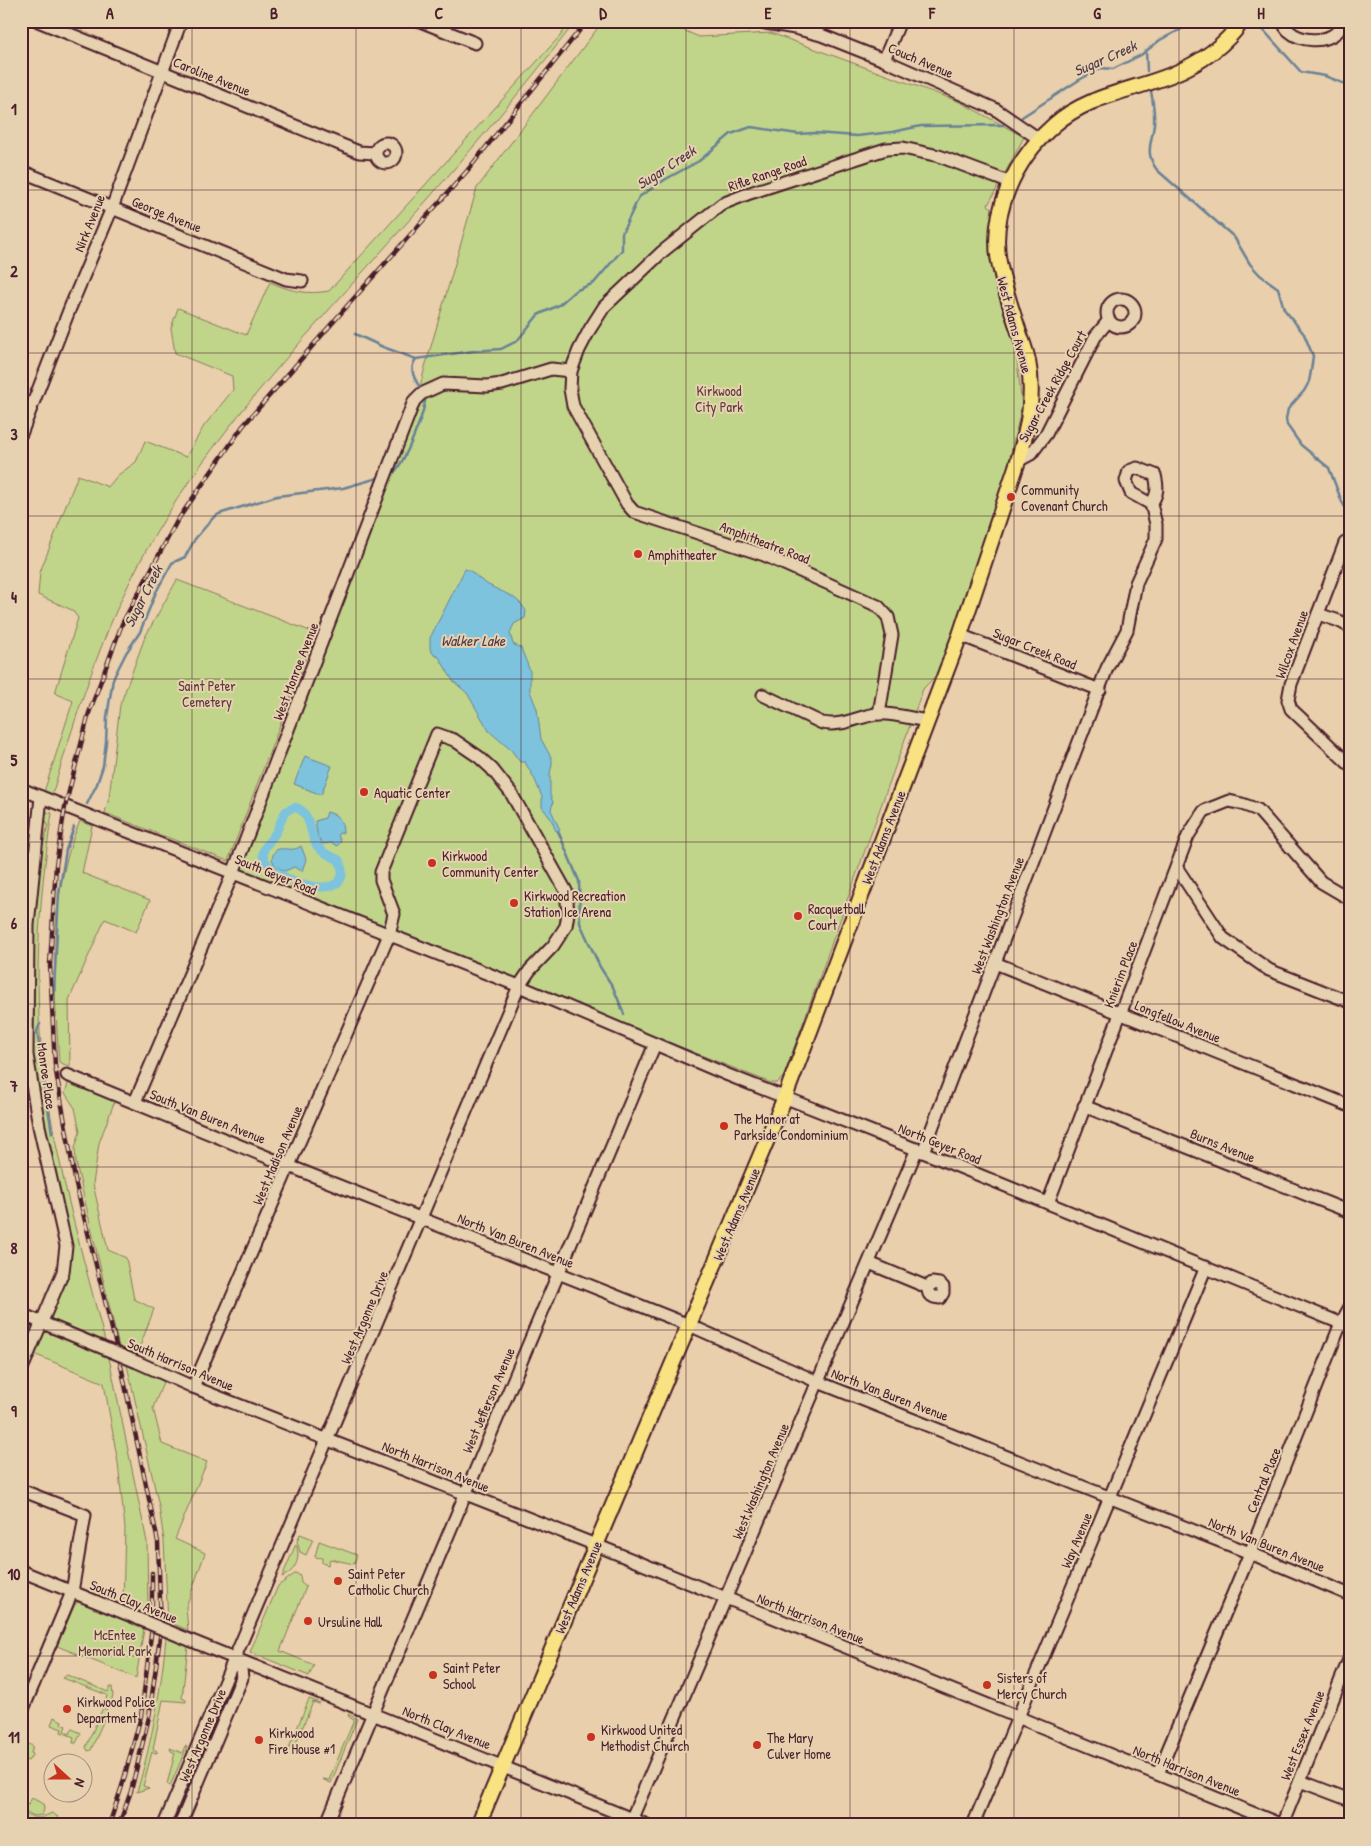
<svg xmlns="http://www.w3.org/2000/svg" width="1371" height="1846" viewBox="0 0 1371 1846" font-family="'Patrick Hand',sans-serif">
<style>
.green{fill:#c1d58a;stroke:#867a5a}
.water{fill:#7dc3de;stroke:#698196}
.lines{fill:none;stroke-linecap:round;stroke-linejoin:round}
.stream{stroke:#698196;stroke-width:2.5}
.canal{stroke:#7dc3de;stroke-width:9}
.minor-casing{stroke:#4a1f2b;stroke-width:15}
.major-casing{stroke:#4a1f2b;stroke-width:18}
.minor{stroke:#e6d1b0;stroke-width:11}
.major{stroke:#f8e281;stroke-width:14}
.rail-casing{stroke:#4a1f2b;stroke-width:4.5}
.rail{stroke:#e6d1b0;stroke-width:2.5;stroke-dasharray:8;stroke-linecap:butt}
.minor-bridge-casing{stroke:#4a1f2b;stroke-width:15;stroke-linecap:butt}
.minor-bridge{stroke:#e6d1b0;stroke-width:11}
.grid{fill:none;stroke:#4a1f2b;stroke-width:1;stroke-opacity:0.55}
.poi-dot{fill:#c8321e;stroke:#e6d1b0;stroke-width:2}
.labels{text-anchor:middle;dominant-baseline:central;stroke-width:4;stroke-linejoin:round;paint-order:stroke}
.street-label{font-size:14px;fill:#4a1f2b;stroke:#e6d1b0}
.park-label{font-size:14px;fill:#5c3a39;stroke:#e6d1b0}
.poi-label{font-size:14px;fill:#4a1f2b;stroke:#e6d1b0;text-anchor:start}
.water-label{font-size:15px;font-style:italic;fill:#523846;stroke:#e6d1b0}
.neatline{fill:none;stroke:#4a1f2b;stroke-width:2}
.grid-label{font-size:16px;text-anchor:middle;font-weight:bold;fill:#4a1f2b}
</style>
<rect width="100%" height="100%" fill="#e9cfab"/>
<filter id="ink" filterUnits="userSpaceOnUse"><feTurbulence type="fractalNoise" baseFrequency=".02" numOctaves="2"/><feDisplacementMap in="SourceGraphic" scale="10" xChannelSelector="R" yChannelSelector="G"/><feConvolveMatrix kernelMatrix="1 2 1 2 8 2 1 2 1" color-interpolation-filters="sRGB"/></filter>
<g filter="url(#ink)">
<g class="green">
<path d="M570,21H576C508,109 435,192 361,274C287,357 211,439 155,535C107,616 79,705 52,795L44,792L73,701L55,693L78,618L72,610L38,595L40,572L78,475L108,487L118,475L136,462L145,441L186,457L204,426L233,390L232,376L175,353L171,328L178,308L246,335L270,282C290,291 307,295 329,291L561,35Z"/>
<path d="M603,21H662L699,37L771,33L960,102L1024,137L988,205L992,208L990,253L995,285L1009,329L1015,341L1022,406L1007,469L939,672L923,689L784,1076L777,1083H771L247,874L241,868L415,407L425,367L477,188Z"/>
<path d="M177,580L315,633L228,861L105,813L109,798L120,705L145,637Z"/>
<path d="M46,812L52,813C38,902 32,996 46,1086C58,1171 83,1257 105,1341L50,1318L67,1276L70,1257L41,1110L32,1049L33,944L38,865L48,825L44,817Z"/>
<path d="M80,821L92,826L82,873L150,900L136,932L105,919L69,1000L70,1067L59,1062C54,983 47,897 80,821Z"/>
<path d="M69,1081L115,1100L99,1143L93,1184L108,1250L126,1258L134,1299L154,1309L137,1354L119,1347L76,1163L75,1148L80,1131L75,1108L65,1093Z"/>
<path d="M47,1332L109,1358L147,1542L148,1614L123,1605L125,1528L118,1463L104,1383L34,1354L43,1334Z"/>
<path d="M127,1365L164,1380L153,1408L162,1444L207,1462L175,1539L205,1553L186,1607L188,1630L168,1622L164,1541L159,1506Z"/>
<path d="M300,1534L313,1539L306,1555L300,1552L297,1541Z"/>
<path d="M319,1541L357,1555L354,1564L330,1559L328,1565L322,1563V1558L315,1557Z"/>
<path d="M296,1544C301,1558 296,1571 282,1577Z"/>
<path d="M296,1573L300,1576L301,1583L306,1587L280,1651L314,1665L309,1676L250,1652L278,1586Z"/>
<path d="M81,1601L136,1622V1626L144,1629L136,1678L57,1646L75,1604Z"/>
<path d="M166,1638L188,1646L182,1698L186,1700V1702L163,1700L153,1749L157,1751V1753L152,1752L143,1786L149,1788L137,1792C152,1741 161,1690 166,1638Z"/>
<path d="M67,1675L108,1692L110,1687H112L113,1696L110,1705L105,1704L107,1695L63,1678Z"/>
<path d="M309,1699L320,1703L319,1704L313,1702L294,1748L300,1751L298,1752L289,1748Z"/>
<path d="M104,1708L107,1710V1712L91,1750L88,1751L86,1747L102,1710Z"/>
<path d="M348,1714L357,1719L331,1783L322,1779L329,1780L354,1720L349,1717Z"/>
<path d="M54,1717L62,1721L61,1724L66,1726L64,1731L70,1734L72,1729L81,1733L76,1743H73L74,1737L61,1732L62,1729L51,1725Z"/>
<path d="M21,1741L33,1746L31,1753L33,1754L28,1761L21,1758Z"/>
<path d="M185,1746L187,1747L170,1786L167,1784L175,1753L171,1751L170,1748L182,1753Z"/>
<path d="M32,1798L43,1804L44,1809L42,1815L35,1816L22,1811L24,1807L21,1805V1803L28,1805Z"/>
<path d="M21,1813C40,1818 34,1821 52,1813L58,1817C50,1827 35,1827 22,1822L23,1818L21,1817Z"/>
</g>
<g class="water">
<path d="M465,569C473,571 475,576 481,580C496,592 517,593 526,611L525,618L514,624L510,633L513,644L521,648L530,671V691L537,709L541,739L552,759V764L550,774V795L553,802L551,810L560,830L558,831H556L551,819L542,807V797L535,780L525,762H520L512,751L489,731L467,693L453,681L439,657L434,655L430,649V638Z"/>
<path d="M305,756L332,766L321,795L294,784Z"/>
<path d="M327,812C339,815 343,821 343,833H339L338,835L341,842L337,846L332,843L321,844V840L318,839L315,821L325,818Z"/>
<path d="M301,846L306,859L302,871L294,867L285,871L275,866L272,859C275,840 290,855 301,846Z"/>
</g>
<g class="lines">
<g class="stream">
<path d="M1259,25L1301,72L1325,76L1350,86"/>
<path d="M1146,51L1147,71"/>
<path d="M1151,91C1153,102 1155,113 1154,124C1152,143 1144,152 1157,170L1234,237L1250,264L1260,275L1278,288L1284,309L1304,334L1313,356L1311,371L1309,382L1304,391L1288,409L1286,419L1287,425L1301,445L1329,468L1342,502L1350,516"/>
<path d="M1022,117L1079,80L1101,68L1113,69L1141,55L1160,40L1197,21"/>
<path d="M355,334L383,347L416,359L473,351L501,349L517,341L538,315L559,305L575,291L594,283L622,250V233L639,197L666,179L699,161L731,134L751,127L798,134L814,133L857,136L892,132L921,126L1003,125"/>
<path d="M416,359C408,369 415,380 421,389"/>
<path d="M392,474C403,467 427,409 425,396"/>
<path d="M87,804L97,784L103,766L106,742L107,717L113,679L126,653L140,632L156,592L172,563L185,557L195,539L213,518L219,514L277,496L343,488L378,478"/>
<path d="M558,831L579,881L580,923L600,967L613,987L624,1014"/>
<path d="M53,1009L59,893L66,850L74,827"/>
<path d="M40,1024L37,1031L40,1051"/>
<path d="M44,1083L52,1133"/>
</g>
<path class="canal" d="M295,807C313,813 308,835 318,847C323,854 333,856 339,860C360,909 266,881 263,855C263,845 272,840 276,832C280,825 281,818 286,811Z"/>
<defs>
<g id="minor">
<path d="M38,21L359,152L375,153"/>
<path d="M420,21L475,43"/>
<path d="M754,21L795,28L821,35L884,60L995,109L1039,139"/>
<path d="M1282,21C1284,24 1286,29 1289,31C1301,42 1325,43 1337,32C1340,29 1342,24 1344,21"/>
<path d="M884,60L900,21"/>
<circle cx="386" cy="153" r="10"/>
<path d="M21,171L286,279L302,281"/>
<circle cx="1121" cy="313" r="14"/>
<path d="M21,434L70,308L112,208L181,21"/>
<path d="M1018,461L1031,454L1046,434L1095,337L1109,320"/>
<path d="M1137,468L1155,475C1158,487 1158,494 1151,504L1131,493L1126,481L1129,471Z"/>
<path d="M1345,543L1291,684L1288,700L1291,709L1350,765"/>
<path d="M1318,614L1339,621L1350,627"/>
<path d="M960,635L1100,690"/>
<path d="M763,695L822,723C842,727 857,717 876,714C890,712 913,719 927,721"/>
<path d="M879,714L892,635L888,617L878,606L764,555L634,512L627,504L573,406L570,389L571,371L579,350L590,329L604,307L662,252L722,204L750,193L886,149L903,148L939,156L1011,183"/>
<path d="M21,789L519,986L728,1075L923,1152L1350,1327"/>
<path d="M1177,868L1223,938L1269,970L1350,1002"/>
<path d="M995,963L1350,1106"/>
<path d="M67,1075L289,1166L689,1325L818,1382L1250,1553L1350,1595"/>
<path d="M135,1102L233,873L414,401L421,394L443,384L487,386L502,384L551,369L571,371"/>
<path d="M1084,1106L1350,1212"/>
<path d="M923,1152L1107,668L1127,630L1136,583L1156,539V524L1151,504"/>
<path d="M1048,1203L1188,836L1204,811L1229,801L1242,804L1258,810L1321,882L1350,899"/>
<path d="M869,1263L927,1287L929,1294L934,1297L940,1298L943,1293V1287L939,1284L932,1283L927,1287"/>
<path d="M21,1314L84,1340"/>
<path d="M137,1362L193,1387L596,1545L1282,1825"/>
<path d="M21,1371L63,1272L66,1246L39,1126L27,1055L28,925L41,797"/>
<path d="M21,1490L85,1515L72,1592L21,1714"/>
<path d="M21,1571L139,1619"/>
<path d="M182,1637L647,1825"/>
<path d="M1158,1774L1250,1553L1341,1323L1350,1307"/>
<path d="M1300,1781L1350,1800"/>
<path d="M164,1825L519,986L530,970L553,946L566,926L568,913L566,891L511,793L492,769L479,757L454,740L437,734L381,872V880L394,914L389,935L193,1387"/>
<path d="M180,1825L242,1678L241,1669L235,1658"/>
<path d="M326,1825L655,1044"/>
<path d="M629,1825L917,1149"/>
<path d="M973,1825L1206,1267"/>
<path d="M1282,1825L1350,1657"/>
</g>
<path id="major" d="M478,1825L785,1097L960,635L1018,461C1028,429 1035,395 1028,361C1026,350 1021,339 1018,329C1011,309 1005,288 1000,267C988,215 1015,159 1054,125C1086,96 1131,91 1171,75C1198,64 1225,46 1242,21"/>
</defs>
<use href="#minor" class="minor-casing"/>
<use href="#major" class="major-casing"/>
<use href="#minor" class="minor"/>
<use href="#major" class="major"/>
<defs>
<g id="rail">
<path d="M109,1825L122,1786L141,1716L152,1627V1573"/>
<path d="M119,1825L131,1791L149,1717L161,1630L158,1542L120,1361L76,1185L55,1066L50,965L56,865L65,807L89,713L122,624L177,521L243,426L348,305L467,171L587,21"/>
</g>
</defs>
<use href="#rail" class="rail-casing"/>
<use href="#rail" class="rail"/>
<defs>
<g id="minor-bridge">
<path d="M84,1340L137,1362"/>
<path d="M139,1619L182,1637"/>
</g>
</defs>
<use href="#minor-bridge" class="minor-bridge-casing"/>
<use href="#minor-bridge" class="minor-bridge"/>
</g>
</g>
<path class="grid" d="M192,21V1825M356,21V1825M521,21V1825M686,21V1825M850,21V1825M1014,21V1825M1179,21V1825M21,190H1350M21,353H1350M21,516H1350M21,679H1350M21,842H1350M21,1004H1350M21,1167H1350M21,1330H1350M21,1493H1350M21,1656H1350"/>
<g class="poi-dot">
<circle cx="1011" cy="497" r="5"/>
<circle cx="638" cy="554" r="5"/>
<circle cx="364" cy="792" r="5"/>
<circle cx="432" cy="863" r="5"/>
<circle cx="514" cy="903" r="5"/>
<circle cx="798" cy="916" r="5"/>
<circle cx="724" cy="1126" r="5"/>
<circle cx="338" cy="1581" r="5"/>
<circle cx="308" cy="1621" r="5"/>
<circle cx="433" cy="1675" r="5"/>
<circle cx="987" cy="1685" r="5"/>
<circle cx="67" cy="1709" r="5"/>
<circle cx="591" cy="1737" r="5"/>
<circle cx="259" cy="1740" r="5"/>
<circle cx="757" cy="1745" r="5"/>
</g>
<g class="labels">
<g class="street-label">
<text transform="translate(921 60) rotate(23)">Couch Avenue</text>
<text transform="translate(212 76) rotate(22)">Caroline Avenue</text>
<text transform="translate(767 173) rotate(-19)">Rifle Range Road</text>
<text transform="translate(167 214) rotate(22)">George Avenue</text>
<text transform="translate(89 223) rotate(-68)">Nirk Avenue</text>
<text transform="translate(1015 325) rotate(75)">West Adams Avenue</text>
<text transform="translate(1052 386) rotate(-61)">Sugar Creek Ridge Court</text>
<text transform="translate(765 542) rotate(21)">Amphitheatre Road</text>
<text transform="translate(1291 644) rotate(-70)">Wilcox Avenue</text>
<text transform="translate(1035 648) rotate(22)">Sugar Creek Road</text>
<text transform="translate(295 671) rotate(-69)">West Monroe Avenue</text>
<text transform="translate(883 837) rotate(-69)">West Adams Avenue</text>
<text transform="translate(276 874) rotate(22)">South Geyer Road</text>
<text transform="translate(997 915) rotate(-69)">West Washington Avenue</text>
<text transform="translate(1120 974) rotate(-69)">Knierim Place</text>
<text transform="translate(1178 1021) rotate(22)">Longfellow Avenue</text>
<text transform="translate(47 1076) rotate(82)">Monroe Place</text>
<text transform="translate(208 1116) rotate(22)">South Van Buren Avenue</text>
<text transform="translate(940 1143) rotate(22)">North Geyer Road</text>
<text transform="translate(1223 1145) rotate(22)">Burns Avenue</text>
<text transform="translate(277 1155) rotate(-67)">West Madison Avenue</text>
<text transform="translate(736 1214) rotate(-67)">West Adams Avenue</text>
<text transform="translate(516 1240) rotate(22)">North Van Buren Avenue</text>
<text transform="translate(364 1317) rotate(-67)">West Argonne Drive</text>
<text transform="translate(181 1364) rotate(23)">South Harrison Avenue</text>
<text transform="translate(890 1394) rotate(21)">North Van Buren Avenue</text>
<text transform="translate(488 1400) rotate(-67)">West Jefferson Avenue</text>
<text transform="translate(436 1466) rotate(22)">North Harrison Avenue</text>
<text transform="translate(1263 1480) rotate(-68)">Central Place</text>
<text transform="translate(760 1481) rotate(-67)">West Washington Avenue</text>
<text transform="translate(1076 1540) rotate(-67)">Way Avenue</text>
<text transform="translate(1267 1544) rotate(22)">North Van Buren Avenue</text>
<text transform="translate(578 1587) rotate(-67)">West Adams Avenue</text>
<text transform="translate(134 1601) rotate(22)">South Clay Avenue</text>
<text transform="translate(811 1618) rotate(22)">North Harrison Avenue</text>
<text transform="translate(447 1727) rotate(22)">North Clay Avenue</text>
<text transform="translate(202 1735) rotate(-67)">West Argonne Drive</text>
<text transform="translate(1302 1735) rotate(-68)">West Essex Avenue</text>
<text transform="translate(1187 1770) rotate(22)">North Harrison Avenue</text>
</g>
<g class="park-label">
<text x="719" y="390">Kirkwood<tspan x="719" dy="16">City Park</tspan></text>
<text x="207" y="685">Saint Peter<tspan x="207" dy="16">Cemetery</tspan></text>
<text x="115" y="1634">McEntee<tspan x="115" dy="16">Memorial Park</tspan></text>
</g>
<g class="poi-label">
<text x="1021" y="489">Community<tspan x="1021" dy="16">Covenant Church</tspan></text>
<text x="648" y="554">Amphitheater</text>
<text x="374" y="792">Aquatic Center</text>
<text x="442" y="855">Kirkwood<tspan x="442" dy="16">Community Center</tspan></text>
<text x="524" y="895">Kirkwood Recreation<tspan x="524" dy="16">Station Ice Arena</tspan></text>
<text x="808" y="908">Racquetball<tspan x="808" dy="16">Court</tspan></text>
<text x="734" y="1118">The Manor at<tspan x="734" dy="16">Parkside Condominium</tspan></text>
<text x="348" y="1573">Saint Peter<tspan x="348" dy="16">Catholic Church</tspan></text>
<text x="318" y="1621">Ursuline Hall</text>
<text x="443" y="1667">Saint Peter<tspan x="443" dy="16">School</tspan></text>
<text x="997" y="1677">Sisters of<tspan x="997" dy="16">Mercy Church</tspan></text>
<text x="77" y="1701">Kirkwood Police<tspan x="77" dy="16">Department</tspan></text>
<text x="601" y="1729">Kirkwood United<tspan x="601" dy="16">Methodist Church</tspan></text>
<text x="269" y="1732">Kirkwood<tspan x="269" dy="16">Fire House #1</tspan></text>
<text x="767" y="1737">The Mary<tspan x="767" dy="16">Culver Home</tspan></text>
</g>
<g class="water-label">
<text transform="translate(1105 58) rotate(-24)">Sugar Creek</text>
<text transform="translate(666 167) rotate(-33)">Sugar Creek</text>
<text transform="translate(143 596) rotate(-63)">Sugar Creek</text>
<text x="473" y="640">Walker Lake</text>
</g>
</g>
<rect width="1371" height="1846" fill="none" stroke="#e6d1b0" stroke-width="55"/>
<g transform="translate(68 1778) rotate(111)"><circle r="24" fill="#e6d1b0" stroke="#a88a7b"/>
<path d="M0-4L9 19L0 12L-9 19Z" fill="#c8321e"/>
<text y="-8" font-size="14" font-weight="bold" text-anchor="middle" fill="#4a1f2b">N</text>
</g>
<rect x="28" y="28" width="1316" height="1790" class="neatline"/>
<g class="grid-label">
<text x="110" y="19">A</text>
<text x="274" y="19">B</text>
<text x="439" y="19">C</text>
<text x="603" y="19">D</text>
<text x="768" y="19">E</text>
<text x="932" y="19">F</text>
<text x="1097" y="19">G</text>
<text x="1261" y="19">H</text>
<text x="14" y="115">1</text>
<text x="14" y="277">2</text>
<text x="14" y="440">3</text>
<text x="14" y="603">4</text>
<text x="14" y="766">5</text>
<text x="14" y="929">6</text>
<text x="14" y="1092">7</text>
<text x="14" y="1254">8</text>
<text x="14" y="1417">9</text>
<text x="14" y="1580">10</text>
<text x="14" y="1743">11</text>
</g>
</svg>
